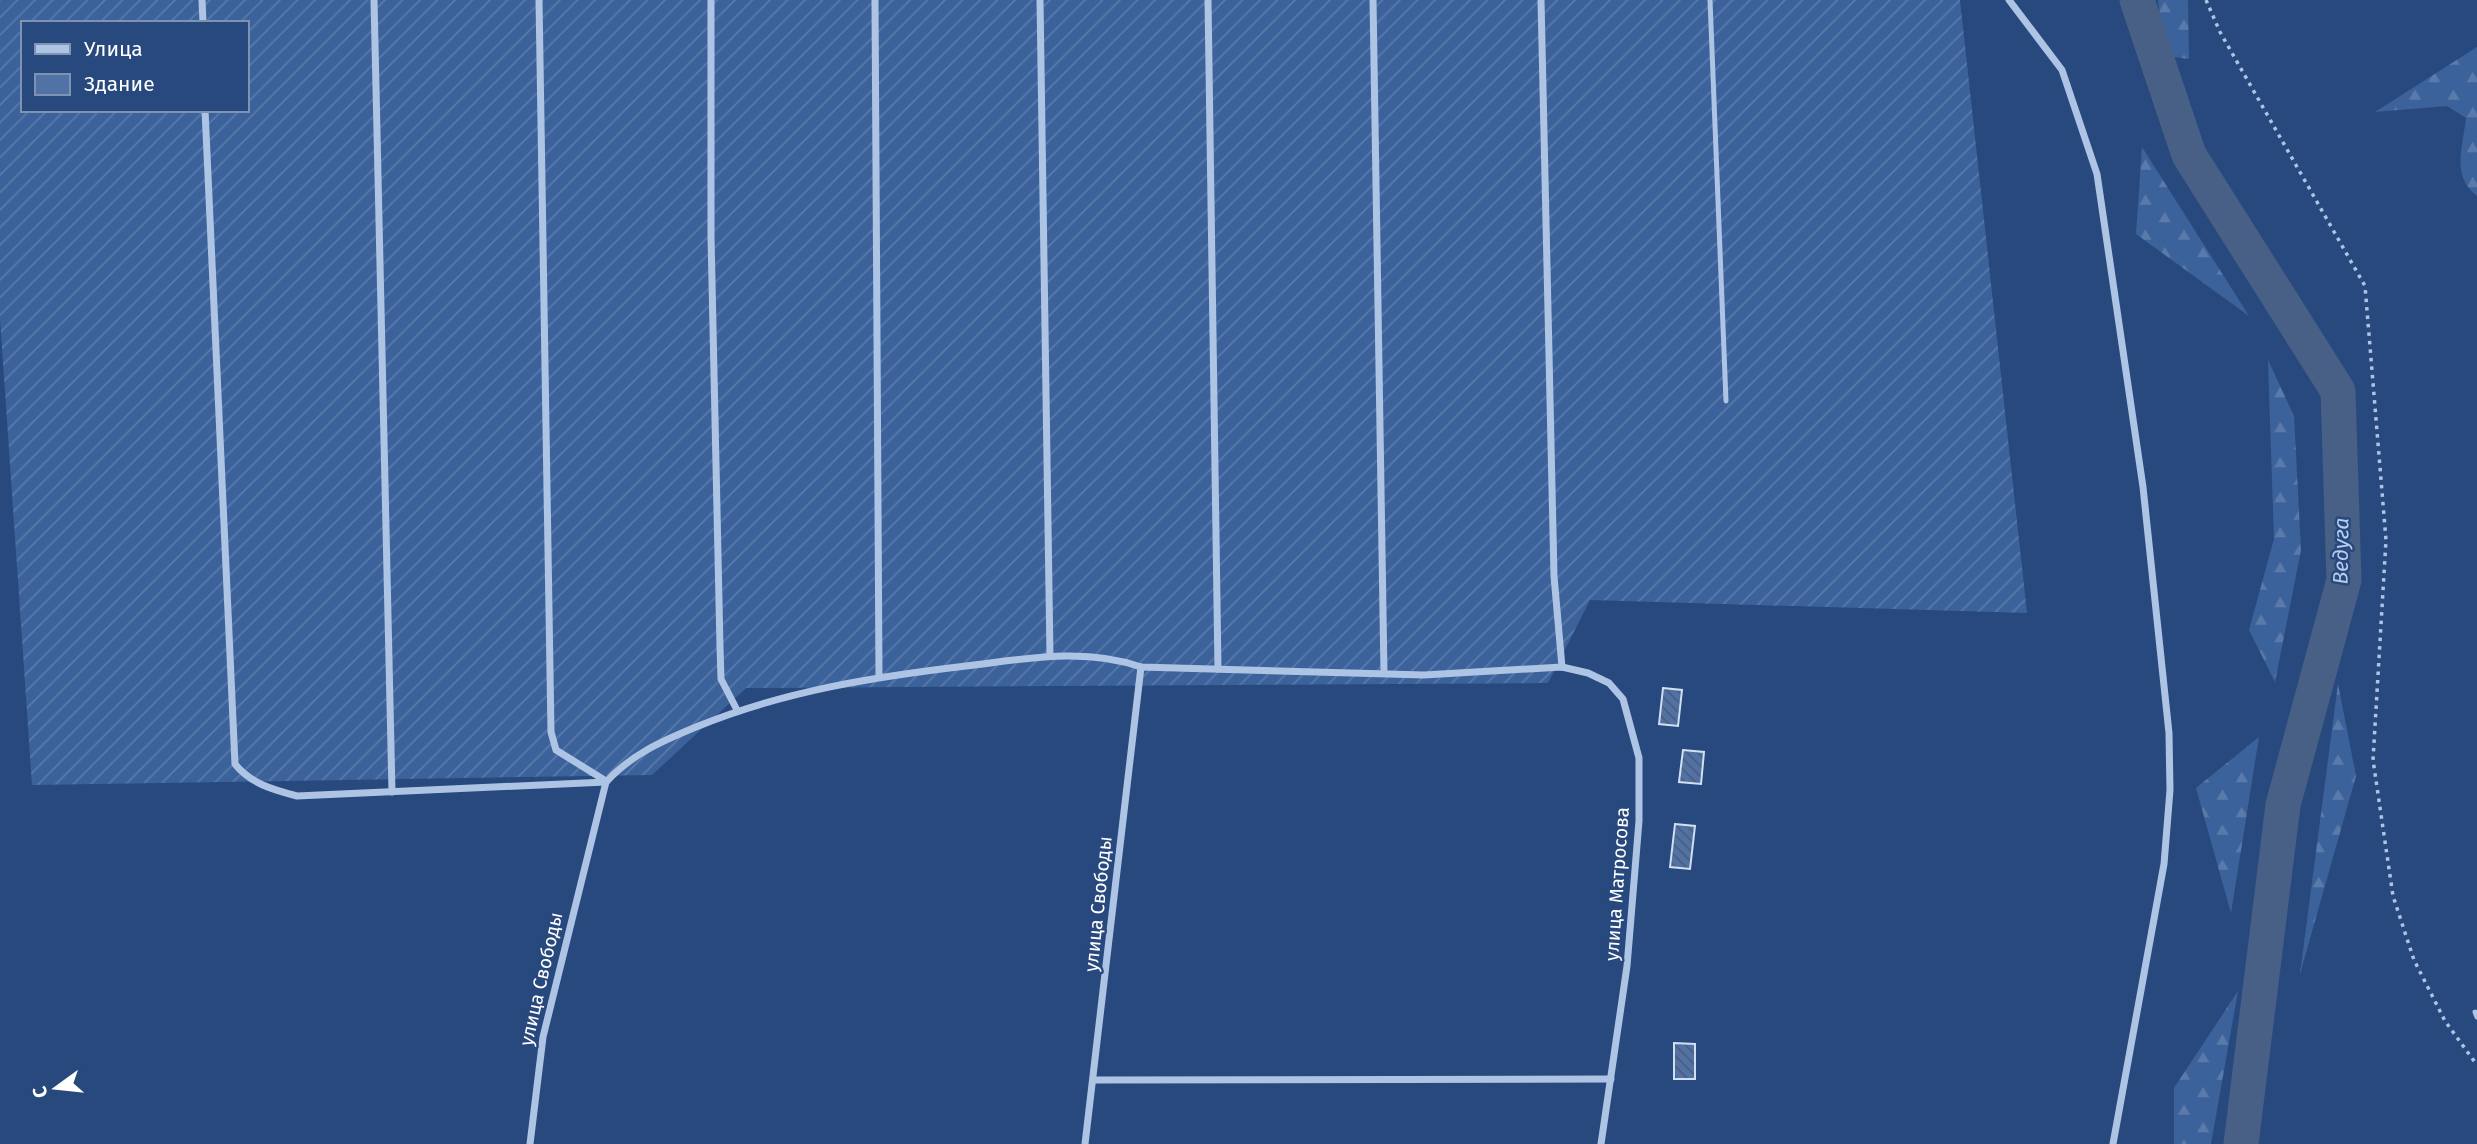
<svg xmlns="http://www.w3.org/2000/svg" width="2477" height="1144" viewBox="0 0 2477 1144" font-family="'Fira Sans',sans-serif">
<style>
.forest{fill:url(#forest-firs)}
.garden{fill:url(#garden-furrows);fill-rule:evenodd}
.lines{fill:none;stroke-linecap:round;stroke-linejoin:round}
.river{stroke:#486086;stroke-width:35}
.building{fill:url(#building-back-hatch);stroke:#d0dff4;stroke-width:2}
.path{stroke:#aec4e5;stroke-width:3.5;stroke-dasharray:3.5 5;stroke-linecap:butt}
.lane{stroke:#aec4e5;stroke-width:5}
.street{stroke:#aec4e5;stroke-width:7}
.labels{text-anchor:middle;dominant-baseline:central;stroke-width:5;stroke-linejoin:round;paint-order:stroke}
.street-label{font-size:19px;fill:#fff;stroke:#28497e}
.water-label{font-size:21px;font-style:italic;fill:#b9ceec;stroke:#28497e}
</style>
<defs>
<pattern id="forest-firs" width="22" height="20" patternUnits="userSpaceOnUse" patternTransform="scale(1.75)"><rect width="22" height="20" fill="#3c629b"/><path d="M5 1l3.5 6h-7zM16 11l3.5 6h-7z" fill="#597aaa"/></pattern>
<pattern id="garden-furrows" width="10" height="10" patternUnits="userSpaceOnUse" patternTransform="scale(1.75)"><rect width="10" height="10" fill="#3c629b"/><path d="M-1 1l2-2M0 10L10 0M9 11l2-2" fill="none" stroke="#597aaa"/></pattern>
<pattern id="building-back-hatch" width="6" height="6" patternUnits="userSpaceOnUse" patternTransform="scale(1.75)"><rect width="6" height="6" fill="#5072a6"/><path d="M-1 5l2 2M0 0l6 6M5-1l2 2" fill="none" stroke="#4e5d74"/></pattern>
</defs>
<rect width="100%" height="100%" fill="#28497e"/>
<g class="forest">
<path d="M2158,0H2188L2189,59L2174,57L2161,25Z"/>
<path d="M2477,47V196C2451,176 2463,147 2466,118L2447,106L2375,112Z"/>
<path d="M2142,147L2249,316L2136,234Z"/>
<path d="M2268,360L2294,416L2301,550L2275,682L2249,630L2274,539Z"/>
<path d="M2338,684L2356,776L2300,974Z"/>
<path d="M2259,737L2231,913L2196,788Z"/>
<path d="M2238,991L2211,1144H2174V1088Z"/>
</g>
<path class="garden" d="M0,0H1960L2027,613L1590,600L1548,683L746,688L652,775L32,785L0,319ZM23,23H247V110H23Z"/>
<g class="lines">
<path class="river" d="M2137,0L2189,155L2338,391L2344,580L2283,805L2241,1144"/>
</g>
<g class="building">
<path d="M1663,688L1682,690L1678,726L1659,724Z"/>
<path d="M1683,750L1704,752L1701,784L1679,782Z"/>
<path d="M1675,824L1695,826L1690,869L1670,867Z"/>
<path d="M1674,1043L1695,1044V1079H1674Z"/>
</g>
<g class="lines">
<path class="path" d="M2206,0L2220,32L2365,286L2386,540L2373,760L2393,896L2414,960L2445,1021L2477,1065"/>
<g class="lane">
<path d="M1710,0L1726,401"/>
<path d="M2475,1012L2477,1017"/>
</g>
<g class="street">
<path d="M202,0L203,23"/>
<path d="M374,0L392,792"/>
<path d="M539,0L551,732L556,750L606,781"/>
<path d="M711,0V236L720,647L721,679L737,710"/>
<path d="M875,0L879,676"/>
<path d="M1040,0L1050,656"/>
<path d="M1208,0L1218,669"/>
<path d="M1373,0L1384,673"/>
<path d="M1541,0L1554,576L1562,667"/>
<path d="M2009,0L2062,70L2097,174L2143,487L2169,733L2170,790L2164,864L2113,1144"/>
<path d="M205,110L235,764C251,784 274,790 297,796L606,782C632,754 662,741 696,727C784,691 873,677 966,666C1025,659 1084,647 1141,667L1424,675L1562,667L1588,673L1609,683L1623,699L1639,758V821L1627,966L1601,1144"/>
<path d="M1094,1080L1611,1079"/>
<path d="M530,1144L543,1037L606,782"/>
<path d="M1085,1144L1141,667"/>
</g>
</g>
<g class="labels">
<g class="street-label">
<text transform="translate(1617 884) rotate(-86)">улица Матросова</text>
<text transform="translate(1098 904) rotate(-84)">улица Свободы</text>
<text transform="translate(541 979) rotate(-77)">улица Свободы</text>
</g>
<g class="water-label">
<text transform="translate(2341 551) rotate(-89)">Ведуга</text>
</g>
</g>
<rect x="21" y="21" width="228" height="91" fill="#28497e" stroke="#7e92b2" stroke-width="2"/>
<rect x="35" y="44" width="35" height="10" fill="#aec4e5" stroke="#7e92b2" stroke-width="2"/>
<text x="84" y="56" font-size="21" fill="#ffffff">Улица</text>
<rect x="35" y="74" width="35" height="21" fill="#5072a6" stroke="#7e92b2" stroke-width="2"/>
<text x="84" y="91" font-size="21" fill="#ffffff">Здание</text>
<g transform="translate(56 1088) rotate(255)" stroke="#28497e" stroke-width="5" paint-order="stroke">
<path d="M0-5L12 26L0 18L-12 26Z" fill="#ffffff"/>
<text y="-10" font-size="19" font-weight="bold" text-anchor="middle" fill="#ffffff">С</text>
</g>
</svg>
